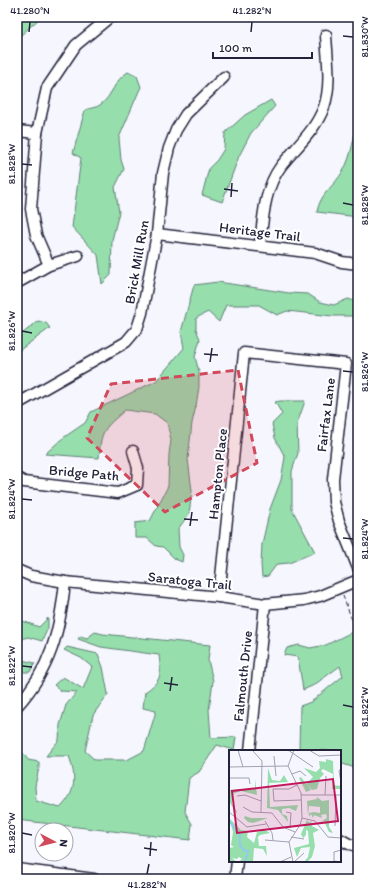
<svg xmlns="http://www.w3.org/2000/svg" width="375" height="896" viewBox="0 0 375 896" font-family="Itim,sans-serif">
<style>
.green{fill:#97dead;stroke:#5c8074}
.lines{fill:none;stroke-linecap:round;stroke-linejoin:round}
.minor-casing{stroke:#22223b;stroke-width:13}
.path{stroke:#22223b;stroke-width:1;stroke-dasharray:4 3;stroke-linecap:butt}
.minor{stroke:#fff;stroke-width:10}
.marked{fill:#d1495b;fill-opacity:0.2;stroke:#d1495b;stroke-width:3;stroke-dasharray:8 5;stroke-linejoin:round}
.ticks{fill:none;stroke:#22223b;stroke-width:1.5}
.labels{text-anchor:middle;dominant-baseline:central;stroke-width:4;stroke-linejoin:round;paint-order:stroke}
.street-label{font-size:14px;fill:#22223b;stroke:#fff}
.inset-river{fill:none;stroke:#8fcbef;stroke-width:2}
.inset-road{fill:none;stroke:#a1a1b0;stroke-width:1}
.view{fill:#c2185b;fill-opacity:0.15;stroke:#c2185b;stroke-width:2}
.inset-edge{fill:none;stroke:#22223b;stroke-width:2}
.neatline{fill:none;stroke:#22223b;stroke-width:1.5}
.ticks-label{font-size:10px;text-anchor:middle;fill:#22223b}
</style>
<rect width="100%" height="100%" fill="#f6f6fe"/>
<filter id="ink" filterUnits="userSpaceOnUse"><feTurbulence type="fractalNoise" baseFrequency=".025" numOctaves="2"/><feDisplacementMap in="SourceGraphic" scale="8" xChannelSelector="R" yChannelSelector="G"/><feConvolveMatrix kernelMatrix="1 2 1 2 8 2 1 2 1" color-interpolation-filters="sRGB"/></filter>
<g filter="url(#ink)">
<g class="green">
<path d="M17,17H41L20,36L17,47Z"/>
<path d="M128,72L137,76L141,87L139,91L119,138L121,160L124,169L115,187L119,212L112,240L111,275L102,284L98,255L72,227L81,158L73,153L85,110C89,108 96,108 100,105C113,96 113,81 128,72Z"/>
<path d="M271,100L275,106L251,133L239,156L222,202L202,195L209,168L217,160L224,149L225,133L245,115Z"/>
<path d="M358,118V217L317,212C320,193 334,187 343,171C352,156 354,135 358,118Z"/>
<path d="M218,282L289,293L308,294L320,302L334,305L348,299L358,302V316H333L287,311L277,315L259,305H226L219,322L208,312L196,318V329L200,339L195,357L199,372V387L196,406L192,423L188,459L192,491L189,514L178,529L179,547L183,555L182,562L175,559L163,547L156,546L147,538H135V523L150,521L168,486L169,454L171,440L167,423L155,414L125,410C104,429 101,429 99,458L45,454L63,438L85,423L91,412L156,381L184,348L181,332L194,285Z"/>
<path d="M38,321L46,323L50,328L17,352V338Z"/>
<path d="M280,401H305L297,424L298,453L292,471V509L315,552L289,563L277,564L268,576L262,577L261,564L262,544L270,509L281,480L285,457L275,438L272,424L282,414L275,402Z"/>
<path d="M48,618V628L42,641L28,637L17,640V619L39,627Z"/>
<path d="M358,629V769L340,763V751L299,750L300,706L311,702L343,676L340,666L314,685L303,690L298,657L284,655L287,648L299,645L310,648L326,645Z"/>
<path d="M95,632L103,634L210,645L208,660L213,681L209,710L211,738L236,737L234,750L217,745L199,772L189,778L185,812L192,824L190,840L17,820V745L28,760L39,762V768L35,786L36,801L60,808C77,792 76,776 69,756H46L59,740L60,725L66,705L77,692L61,691L54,685L63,677L83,689L92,667L81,658L64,650L67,647L98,654L103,667L108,694L93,715L85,751L95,760H127L144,751L156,711L143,708L145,692C163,680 161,674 159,655L101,647L78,639L80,636L87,638Z"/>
<path d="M17,659L35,663L30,672H24L17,667Z"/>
</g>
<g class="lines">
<defs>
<g id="minor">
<path d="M17,131L37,133"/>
<path d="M157,234L315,253L342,262L358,264"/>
<path d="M260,245C263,218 264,189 281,166C296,147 315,131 324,107C332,85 327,57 326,35"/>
<path d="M49,265L36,235L31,209L37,133L47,88L76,45L110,17"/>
<path d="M17,283L49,265L78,256"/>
<path d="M17,404L126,342L137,329L142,313L157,234L163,173L169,148L176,130L186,114L224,77"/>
<path d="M17,478L24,482L118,493L137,485L138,468L133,451"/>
<path d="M17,570L31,576L65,582L219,597L265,604L304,600L320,596L358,580"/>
<path d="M219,597L244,353L346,364L333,479L334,502L339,521L358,568"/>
<path d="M17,706C51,669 60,630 65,582"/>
<path d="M250,751L265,604"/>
<path d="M340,839L349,844L358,846"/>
<path d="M17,869L94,879"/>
<path d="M235,879L237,861"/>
</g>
</defs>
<use href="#minor" class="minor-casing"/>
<path class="path" d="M343,596L358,636"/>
<use href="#minor" class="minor"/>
</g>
</g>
<path class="marked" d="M238,370L257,463L165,512L87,438L111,384Z"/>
<path class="ticks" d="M29,32L30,22M251,32L252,22M343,36L353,37M22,164L32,165M224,189L238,191M231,197L232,183M343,203L353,205M22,331L32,333M204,354L218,355M210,362L212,348M343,371L353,372M22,499L32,500M184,519L198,520M190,526L192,512M343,538L353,539M22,666L32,667M164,683L178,685M170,691L172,677M343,705L353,707M22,833L32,835M144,848L157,850M150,856L151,842M147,874L149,864"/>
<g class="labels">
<g class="street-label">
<text transform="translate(260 232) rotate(7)">Heritage Trail</text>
<text transform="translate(137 262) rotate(-80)">Brick Mill Run</text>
<text transform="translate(326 415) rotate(-83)">Fairfax Lane</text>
<text transform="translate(84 473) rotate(5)">Bridge Path</text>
<text transform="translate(218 474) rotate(-84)">Hampton Place</text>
<text transform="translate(190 581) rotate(6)">Saratoga Trail</text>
<text transform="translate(243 676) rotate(-84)">Falmouth Drive</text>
</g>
</g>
<g transform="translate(229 750)">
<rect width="112" height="112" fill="#f6f6fe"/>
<path d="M97,9L104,11L105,35L110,36L112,34V39H103L104,24L94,19L92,21L95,24L91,28L88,39L83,40L79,35L82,40L77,42L70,28L72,27L77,34L84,27L75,18L87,22L91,18L90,11L97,12ZM39,18L43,30L51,31L55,25L59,32L40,33L41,57L69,55L67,61L60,58L53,59V64L58,66L59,72L49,60L38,58ZM26,29L28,45L12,41L3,44V53L8,62L7,63L0,51V40L26,39ZM88,47L93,51L100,50V77L104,83L100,82L95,71L91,72L98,68L97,64L92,65L93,68L85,65L84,68L82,64L80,67V63L85,62L91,63V57L80,56L79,66L78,51L88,49ZM16,66L22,68H39L24,73L19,72L15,68ZM0,68L12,80L19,81L18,87L25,93L28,82L36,80L41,83L31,85L29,87L30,96H37L38,106L34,99L25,98L24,112H9L13,109L10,107L8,109L3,108L8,112H0V98L5,97L2,95L4,82ZM78,70L81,73L82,70L83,76L90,80L84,83L86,96L83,107L78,112H75L79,107L81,97L72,98L68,107L65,98L80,94L79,81L77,80V85L74,88L72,84Z" fill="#97dead"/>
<path class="inset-river" d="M0,71L11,85V96L16,101H19L16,112"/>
<path class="inset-road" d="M9,0L14,17M23,0L33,11L32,62M59,0L84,17M80,0L90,6L112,5M45,6L47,26M0,17L59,16M112,18L110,21L112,32M63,24L71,21L77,26M0,28H20L21,34M68,35L60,39H44L45,51L72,50M72,45H112M96,45L97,26M8,46L16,45L32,51M14,57L23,62L43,63L54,77L66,82M0,62L18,77L37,74M57,62L62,63L61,78M73,68L86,71L99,87L112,88M36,71L43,83L44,90M106,76L107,45M62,87L75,89M36,90L60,92M112,100L105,102V111L112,112M51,112L62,107M64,112L60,92L71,75L73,68L72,43L59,16L65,0M65,112L75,103"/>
<path class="view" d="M104,29L109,71L8,83L3,41Z"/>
<rect width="112" height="112" class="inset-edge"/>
</g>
<rect width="375" height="896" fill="none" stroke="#fff" stroke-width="44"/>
<g transform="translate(54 842) rotate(97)"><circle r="19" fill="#ffffff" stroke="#a7a7b1"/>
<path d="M0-3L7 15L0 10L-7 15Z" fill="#d1495b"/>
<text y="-6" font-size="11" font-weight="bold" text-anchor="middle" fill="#22223b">N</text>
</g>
<path d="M213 52v6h99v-6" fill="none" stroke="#22223b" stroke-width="2"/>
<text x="219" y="52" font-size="12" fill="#22223b" stroke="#ffffff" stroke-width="3" paint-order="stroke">100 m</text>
<rect x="22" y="22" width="331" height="852" class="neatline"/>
<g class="ticks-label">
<text x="30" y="14">41.280°N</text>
<text x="252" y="14">41.282°N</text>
<text transform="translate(364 37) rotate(-90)" y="4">81.830°W</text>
<text transform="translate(11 164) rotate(-90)" y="4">81.828°W</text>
<text transform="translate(364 205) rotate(-90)" y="4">81.828°W</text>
<text transform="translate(11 331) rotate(-90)" y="4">81.826°W</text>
<text transform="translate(364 372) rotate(-90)" y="4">81.826°W</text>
<text transform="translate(11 499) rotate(-90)" y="4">81.824°W</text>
<text transform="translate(364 539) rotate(-90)" y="4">81.824°W</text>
<text transform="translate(11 666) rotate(-90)" y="4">81.822°W</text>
<text transform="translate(364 707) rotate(-90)" y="4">81.822°W</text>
<text transform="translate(11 833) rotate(-90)" y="4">81.820°W</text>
<text x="147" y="888">41.282°N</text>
</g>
</svg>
